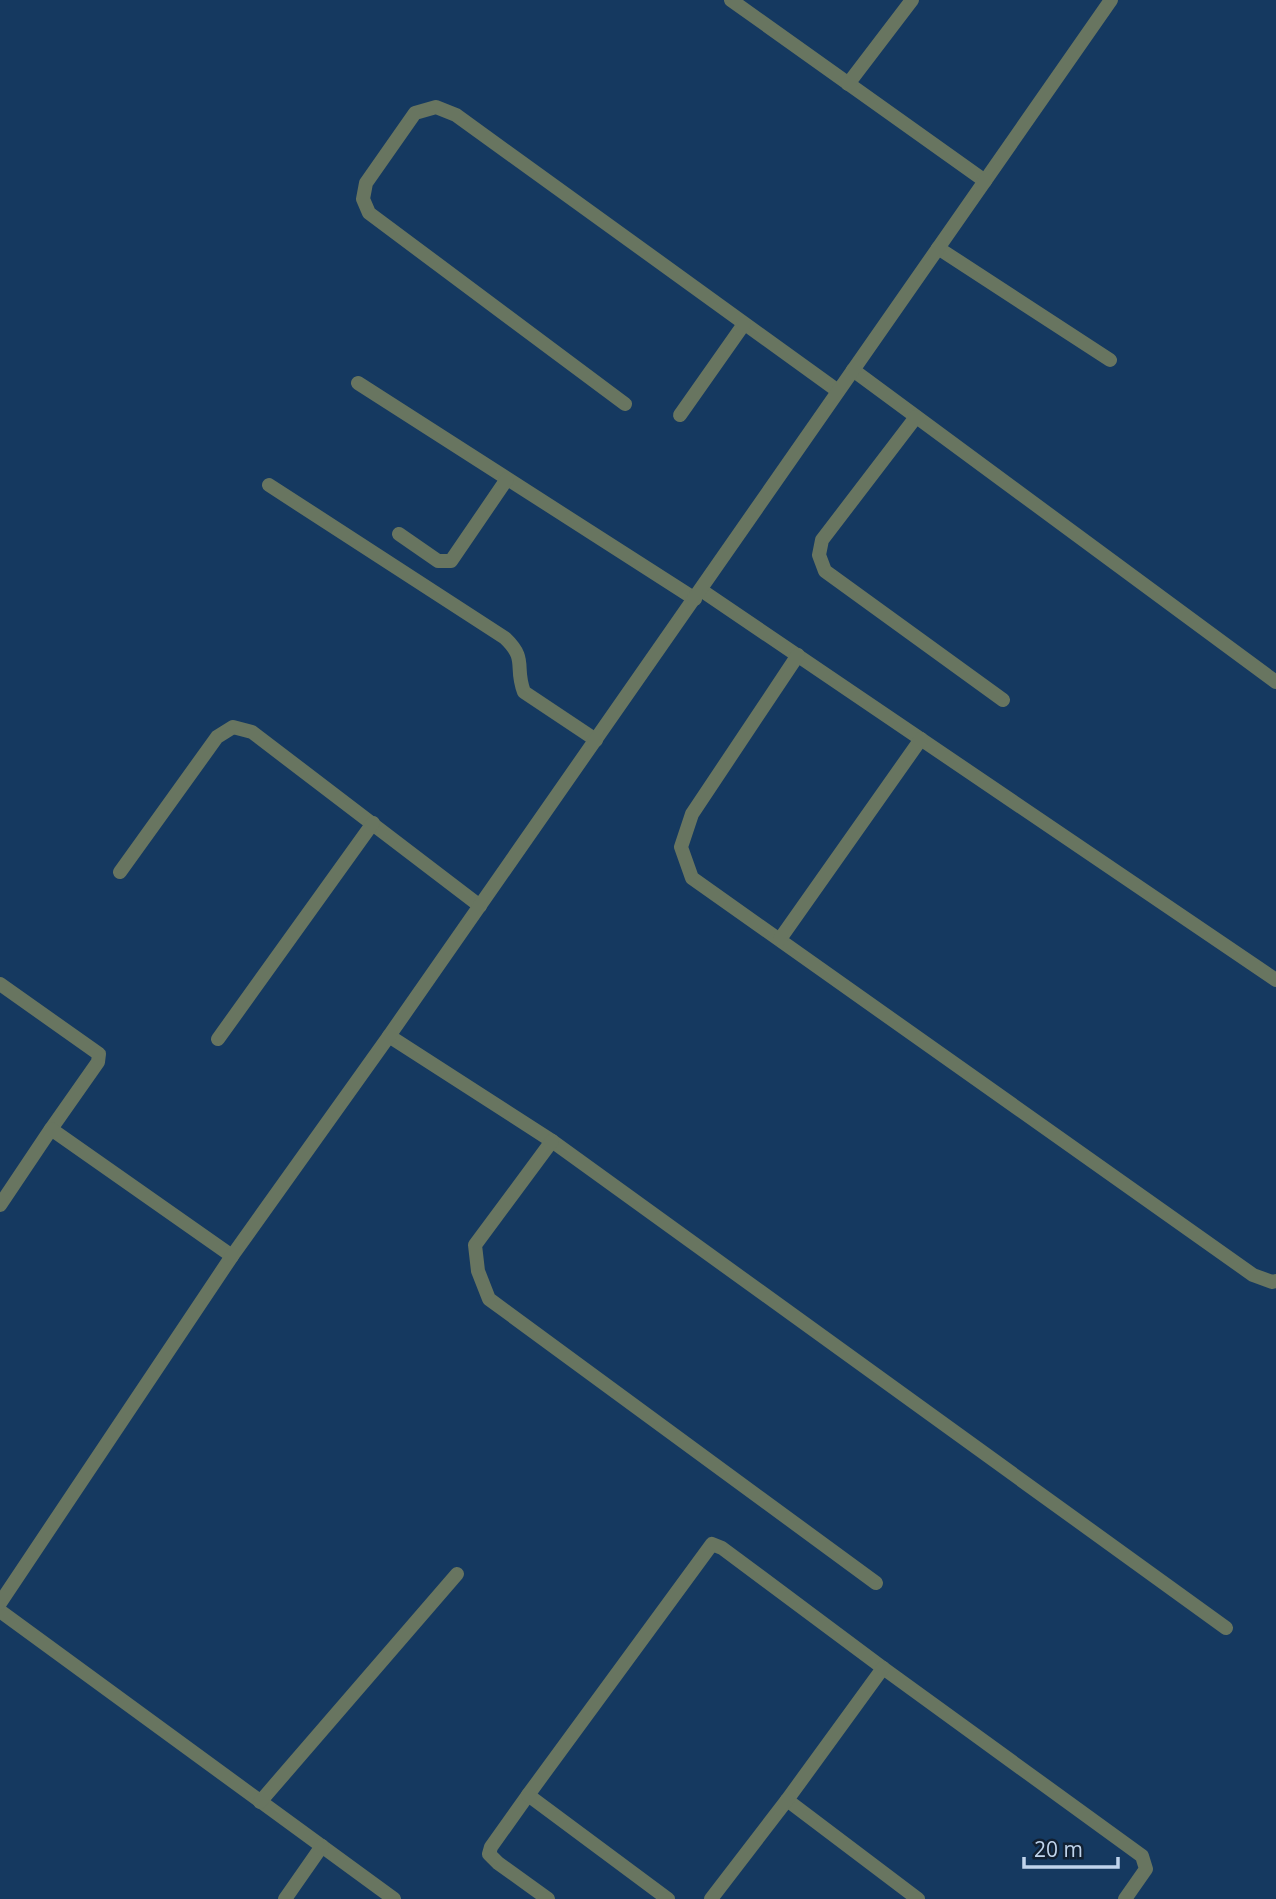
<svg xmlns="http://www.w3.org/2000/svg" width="1276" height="1899" viewBox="0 0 1276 1899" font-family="'Open Sans',sans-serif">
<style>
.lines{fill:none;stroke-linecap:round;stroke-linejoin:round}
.service{stroke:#687560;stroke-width:14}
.minor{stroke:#687560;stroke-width:14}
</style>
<rect width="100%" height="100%" fill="#153960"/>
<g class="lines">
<g class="service">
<path d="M731,0L985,181"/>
<path d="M848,84L912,0"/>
<path d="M938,248L1110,360"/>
<path d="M853,370L1276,682"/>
<path d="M358,383L695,599"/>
<path d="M625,404L369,213L363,199L366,183L415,113L436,107L456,115L838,391"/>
<path d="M680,415L744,324"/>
<path d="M916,417L822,540L819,555L825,571L1003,700"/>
<path d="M269,485L505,638C528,660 514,666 524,692L596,740"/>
<path d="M399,534L438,561H451L507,479"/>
<path d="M701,590L1276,980"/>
<path d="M798,655L692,814L681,847L692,878L1253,1275L1272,1282L1276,1281"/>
<path d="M120,872L217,737L233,727L252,732L480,906"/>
<path d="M780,939L921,739"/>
<path d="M0,984L99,1054L98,1062L51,1129"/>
<path d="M389,1036L552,1141L1226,1628"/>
<path d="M218,1039L373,823"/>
<path d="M552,1141L475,1245L478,1271L489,1299L876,1583"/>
<path d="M0,1205L51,1129L232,1256"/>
<path d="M0,1611L394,1899"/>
<path d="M528,1795L491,1847L489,1854L498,1863L548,1899"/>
<path d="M787,1800L918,1899"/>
<path d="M260,1802L457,1574"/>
<path d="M285,1899L322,1846"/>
<path d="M668,1899L528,1795L712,1544L722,1548L883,1668L1142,1856L1146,1869L1125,1899"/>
<path d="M711,1899L787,1800L883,1668"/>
</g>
<path class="minor" d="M0,1603L232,1256L389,1036L1111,0"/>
</g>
<path d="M1024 1857v10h94v-10" fill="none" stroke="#c0d4ec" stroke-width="3.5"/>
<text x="1034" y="1857" font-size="21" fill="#c0d4ec" stroke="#112032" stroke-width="5" paint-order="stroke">20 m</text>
</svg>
